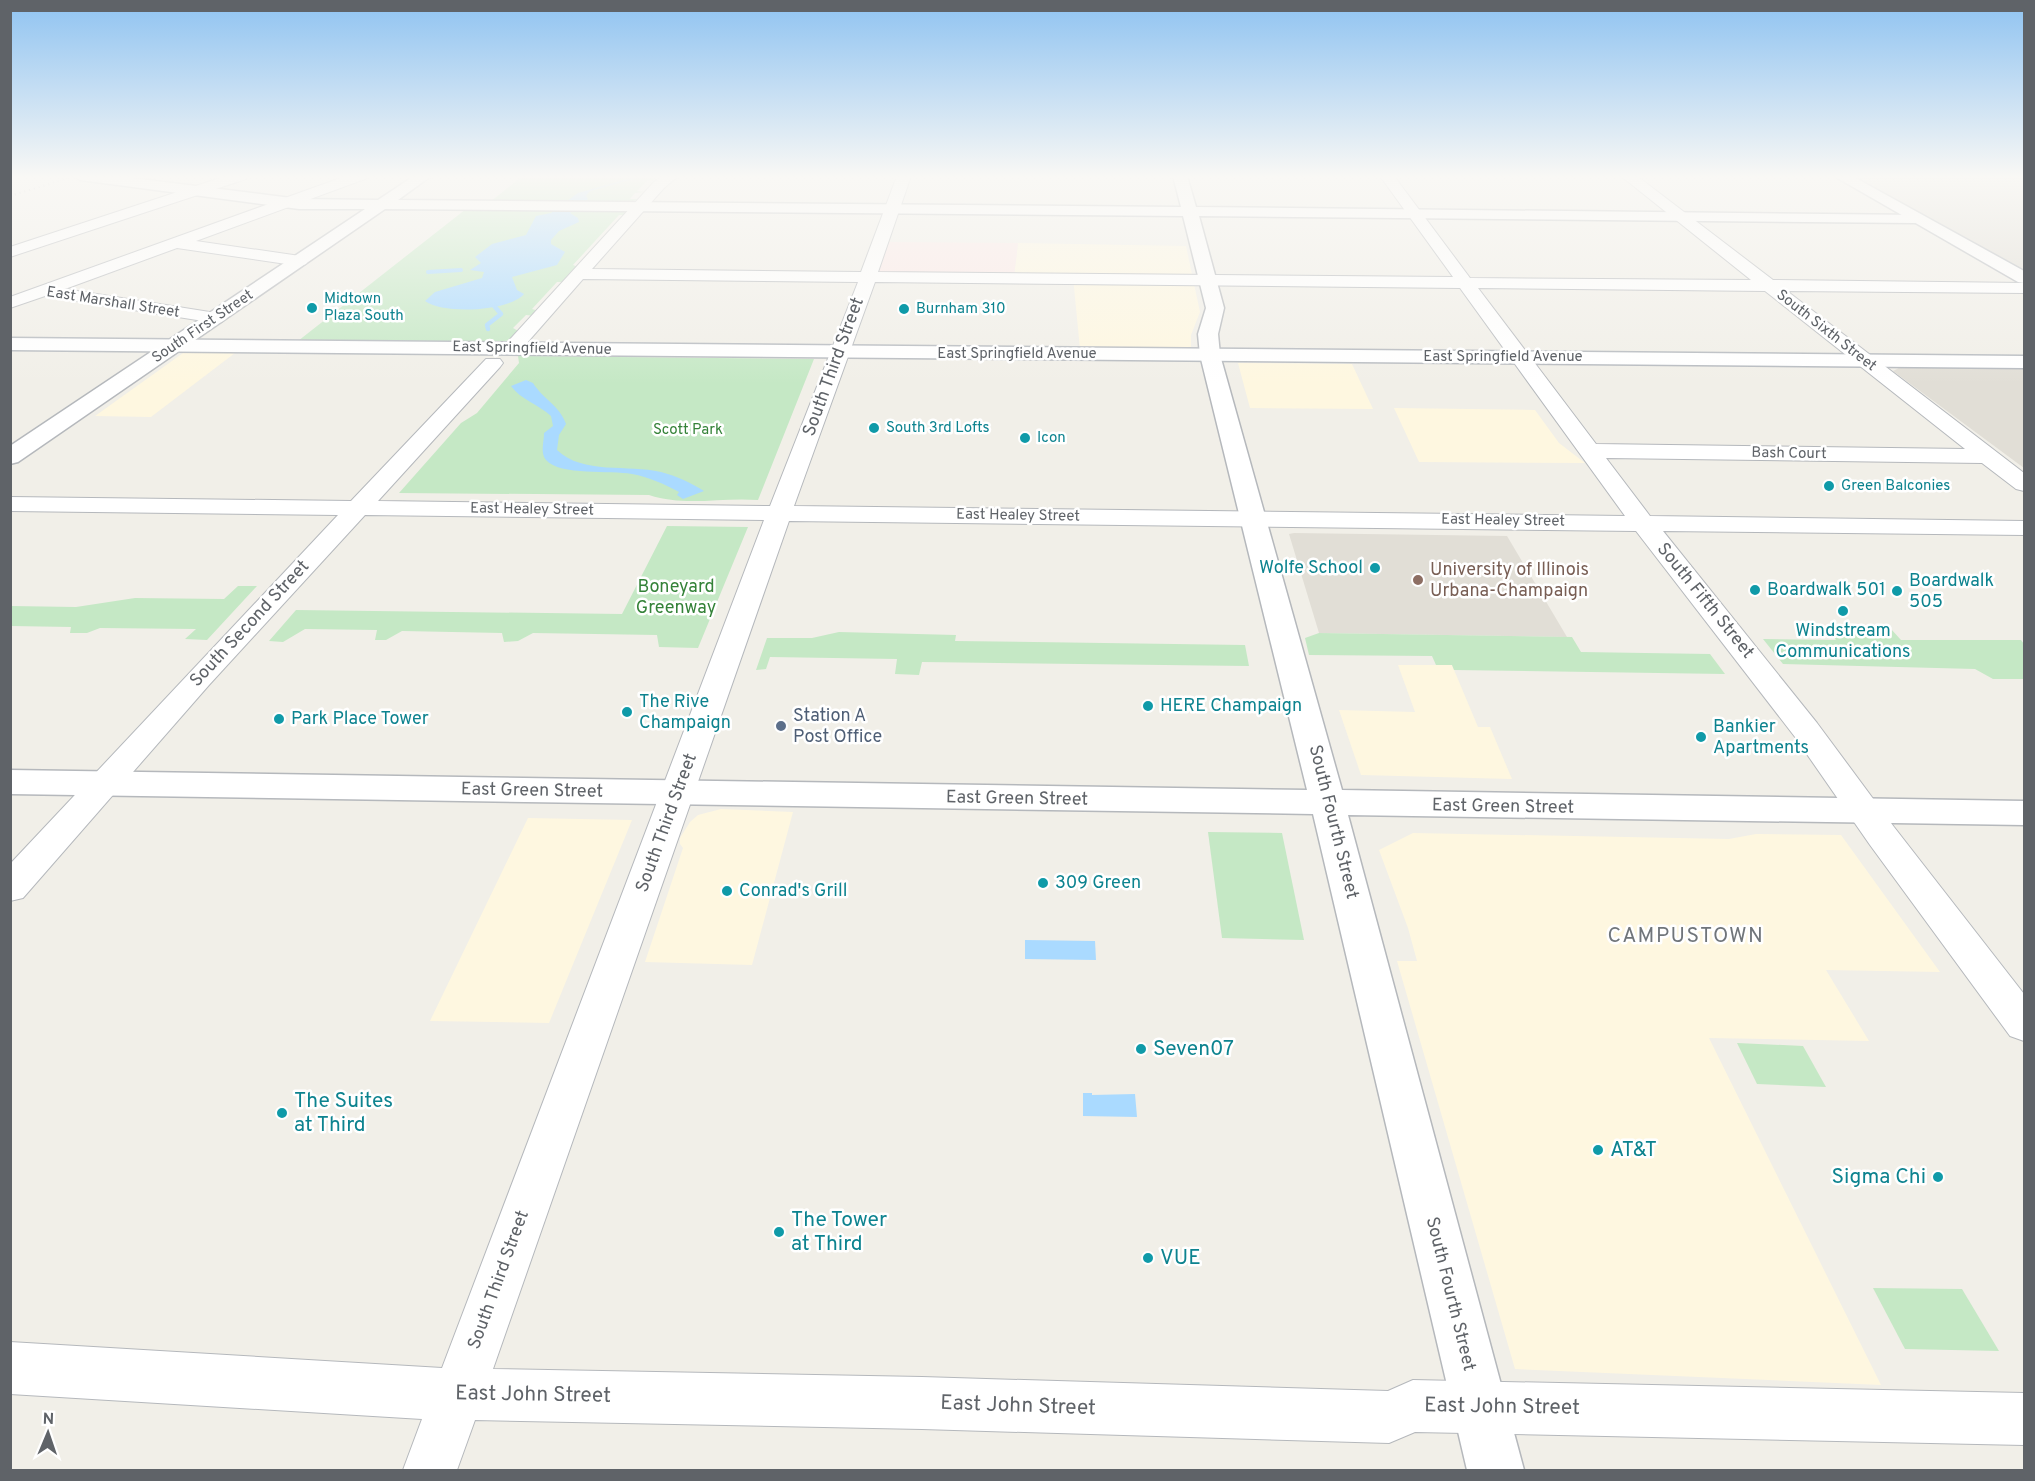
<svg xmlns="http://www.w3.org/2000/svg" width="2035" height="1481" viewBox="0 0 2035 1481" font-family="Overpass,sans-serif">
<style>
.commercial{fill:#fef7e0}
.education{fill:#e1ded6}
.medical{fill:#fce8e6}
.green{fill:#c5e8c5}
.water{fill:#aadaff}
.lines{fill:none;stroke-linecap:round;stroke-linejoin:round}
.stream-far1{stroke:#aadaff;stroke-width:4}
.stream{stroke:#aadaff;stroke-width:4.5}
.minor-casing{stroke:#b5b8bc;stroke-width:2}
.tertiary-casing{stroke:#b5b8bc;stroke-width:3}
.secondary-casing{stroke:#b6babf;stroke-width:3}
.minor{fill:#fff;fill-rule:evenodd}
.tertiary{fill:#fff;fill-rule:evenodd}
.secondary{fill:#fff;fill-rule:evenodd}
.rail{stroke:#b6b7b8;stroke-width:2;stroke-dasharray:1 4;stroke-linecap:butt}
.culture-dot{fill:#0f9aa8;stroke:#fff;stroke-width:2}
.education-dot{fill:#8d6e63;stroke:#fff;stroke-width:2}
.service-dot{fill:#5c6f8a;stroke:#fff;stroke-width:2}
.labels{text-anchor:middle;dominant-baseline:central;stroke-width:5;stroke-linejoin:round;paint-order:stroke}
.far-culture-label{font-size:15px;fill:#0d838f;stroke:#fff;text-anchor:start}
.far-street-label{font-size:15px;fill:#5f6368;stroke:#fff}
.far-park-label{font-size:15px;fill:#348238;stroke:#fff}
.street-label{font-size:18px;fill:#5f6368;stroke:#fff}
.culture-label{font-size:18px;fill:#0d838f;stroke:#fff;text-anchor:start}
.education-label{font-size:18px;fill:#785e54;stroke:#fff;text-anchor:start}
.park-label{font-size:18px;fill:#348238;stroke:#fff}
.service-label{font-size:18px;fill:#4e5e75;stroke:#fff;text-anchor:start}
.quarter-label{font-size:21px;letter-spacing:1.5px;fill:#70757a;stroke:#fff}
.near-culture-label{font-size:21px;fill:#0d838f;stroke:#fff;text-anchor:start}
.near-street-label{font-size:21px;fill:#5f6368;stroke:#fff}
</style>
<rect width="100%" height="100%" fill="#f1efe8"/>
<g class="commercial">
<path d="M1018,243L1186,246L1200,312L1191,335V349H1080L1073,277L1014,276Z"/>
<path d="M183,353H235L151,417L95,416Z"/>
<path d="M1238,363L1352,364L1373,409L1250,408Z"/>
<path d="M1394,408L1535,410L1559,443L1585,463L1419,462Z"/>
<path d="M1398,665H1452L1478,727H1490L1512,779L1361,775L1339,710L1415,712Z"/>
<path d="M721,809L793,812L752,965L645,962L683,848L680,844V838L690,822L698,815Z"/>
<path d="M528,818L632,820L549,1023L430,1021Z"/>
<path d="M1413,833L1729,839L1756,834L1841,835L1940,972L1826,970L1869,1041L1709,1038L1881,1385L1515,1369L1397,961H1417L1408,928L1379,850Z"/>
</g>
<g class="education">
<path d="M1854,176H2024V271L2018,267H2011Z"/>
<path d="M1920,366L2024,367V468L1893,371L1901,367Z"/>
<path d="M1294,533L1507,536L1567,637L1319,633L1289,534Z"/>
</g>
<path class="medical" d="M888,242L1018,243L1014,276L877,273Z"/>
<g class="green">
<path d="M526,176H657L652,179L658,180H648L637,191L645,192L635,193L630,199H639L627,203L490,202L520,178Z"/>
<path d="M466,209L630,211L626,215H619L573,265L578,267L564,282H557L532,309L539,311L535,316L526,315L513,328L520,332L511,340L490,343L298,341Z"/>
<path d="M518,356L814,359L758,500C720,497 686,507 649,495L399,493L461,423L477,413L519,363Z"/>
<path d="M667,526L748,527L698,648L659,647L657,635L533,633L518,641L504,642L502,633L402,631L386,640H375L377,630L305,629L283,642L269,641L296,610L622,614Z"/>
<path d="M238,586H257L207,640L185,639L196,629L100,628L87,633H70L71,627L11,626V606L76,607L135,598L224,599Z"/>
<path d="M1826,627L1891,629L1901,640H2021L2024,644V679H1993L1975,669L1783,664L1763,639L1836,640Z"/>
<path d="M839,632L956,635L955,641L1245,645L1249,666L922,662L919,675L895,674L897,659L770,657L766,669L756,670L767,638H812Z"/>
<path d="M1319,633L1572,637L1581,652L1710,654L1725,674L1454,670L1452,665H1436L1432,656L1309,655L1305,638Z"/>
<path d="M1208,832L1282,833L1304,940L1222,938Z"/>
<path d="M1737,1043L1803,1046L1826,1087L1757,1084Z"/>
<path d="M1873,1288L1962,1289L1999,1351L1905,1349Z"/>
</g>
<g class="water">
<path d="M638,176H644L590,191L586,196L588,199L570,213L578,218L579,222L559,231L551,240V244L565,252L557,265L512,277L517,290L524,294C510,311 444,315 425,301L435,292L482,278L484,272L470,270L481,263L475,257L492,244L526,235L536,216L551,213L578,193Z"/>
<path d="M526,380L533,383C543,399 560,406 566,424L559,435L557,450C583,475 628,464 661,472C677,476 691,483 704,491L683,499L677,495L679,492C664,484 649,477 632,474C611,470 560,476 546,460C540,453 544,442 544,433L553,426L551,416C539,405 520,399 511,386Z"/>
<path d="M1025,940L1095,941L1096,960L1025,959Z"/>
<path d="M1083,1093H1092V1095L1135,1094L1137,1117L1083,1116Z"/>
</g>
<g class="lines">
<path class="stream-far1" d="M428,272L461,270"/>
<path class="stream" d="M488,329L487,325L501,314L490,301"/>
<defs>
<g id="minor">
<path d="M226,176H248L246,179L10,257V247Z"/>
<path d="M346,176H367L365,179L196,241L300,256L308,261L306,264L300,266L177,248L65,289L216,313L222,314L225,318L222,322L216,323L45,296L10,308V297Z"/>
<path d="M662,176H678L664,188L592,269L861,272L897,176H911L878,272L1453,277L1380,176H1394L1470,278L1751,280L1621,176H1637L1773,280L2024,283V293L1787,291L2024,473V491L2016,489L1982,463L1606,458L1650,516L2024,521V535L1663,531L1817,723L1894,827L2024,994V1041L2010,1036L1870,845L1795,737L1636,531L789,521L493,1369L922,1377L1388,1391L1413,1380L2024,1393V1445L1415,1432L1389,1443L922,1429L475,1420L457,1470H403L422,1419L10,1394V1342L442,1368L764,520L365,515L209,685L23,898L10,901V864L338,515L10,511V497L351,501L486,359H500L503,363L500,367L378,501L770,506L858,282L583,279L519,352H505L502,348L654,182ZM875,282L1460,288L1625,516L794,506ZM1478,288L1765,291L1965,449L1596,444Z"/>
</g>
<path id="tertiary" d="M73,176H116L299,199L378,200L414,176H431L398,200L1181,207L1173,176H1187L1196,207L1921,215L1923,218L1915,223L1199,216L1224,308L1218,334L1220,355L1342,790L2024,801V825L1348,815L1524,1470H1467L1313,814L10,794V770L1307,790L1200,355L1198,334L1206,308L1183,216L385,209L18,462L10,464V446L365,209H299L80,180Z"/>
<g id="secondary">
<path d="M1834,176H1852L2024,271V283L2018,282Z"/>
<path d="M10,338L2024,356V368L10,350Z"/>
</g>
</defs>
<use href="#minor" class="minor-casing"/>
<use href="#tertiary" class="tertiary-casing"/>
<use href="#secondary" class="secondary-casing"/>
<use href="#minor" class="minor"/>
<use href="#tertiary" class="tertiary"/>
<use href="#secondary" class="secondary"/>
<path class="rail" d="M10,196L75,176"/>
</g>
<linearGradient id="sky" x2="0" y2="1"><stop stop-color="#8fc3f1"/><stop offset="0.46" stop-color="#f9f8f5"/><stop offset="1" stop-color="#f9f8f5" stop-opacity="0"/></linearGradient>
<rect width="2035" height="384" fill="url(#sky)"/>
<g class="culture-dot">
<circle cx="312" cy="308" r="6"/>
<circle cx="904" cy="309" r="6"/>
<circle cx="874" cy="428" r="6"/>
<circle cx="1025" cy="438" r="6"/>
<circle cx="1829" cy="486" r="6"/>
<circle cx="1375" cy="568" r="6"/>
<circle cx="1755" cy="590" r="6"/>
<circle cx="1897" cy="591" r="6"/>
<circle cx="1843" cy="611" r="6"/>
<circle cx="1148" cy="706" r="6"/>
<circle cx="627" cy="712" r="6"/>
<circle cx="279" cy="719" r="6"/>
<circle cx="1701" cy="737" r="6"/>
<circle cx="1043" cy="883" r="6"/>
<circle cx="727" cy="891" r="6"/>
<circle cx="1141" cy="1049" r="6"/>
<circle cx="282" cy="1113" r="6"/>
<circle cx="1598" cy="1150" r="6"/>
<circle cx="1938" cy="1177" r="6"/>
<circle cx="779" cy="1232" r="6"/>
<circle cx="1148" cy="1258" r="6"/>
</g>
<circle class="education-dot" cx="1418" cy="580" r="6"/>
<circle class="service-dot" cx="781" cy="726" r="6"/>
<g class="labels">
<g class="far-culture-label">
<text x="324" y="299">Midtown<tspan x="324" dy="17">Plaza South</tspan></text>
<text x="916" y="309">Burnham 310</text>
<text x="886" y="428">South 3rd Lofts</text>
<text x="1037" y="438">Icon</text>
<text x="1841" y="486">Green Balconies</text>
</g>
<g class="far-street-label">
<text transform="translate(113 303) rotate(9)">East Marshall Street</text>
<text transform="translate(203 327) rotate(-34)">South First Street</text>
<text transform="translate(1826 331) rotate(38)">South Sixth Street</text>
<text transform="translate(532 349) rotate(1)">East Springfield Avenue</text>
<text x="1017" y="354">East Springfield Avenue</text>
<text x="1503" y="357">East Springfield Avenue</text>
<text transform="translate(1789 454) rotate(1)">Bash Court</text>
<text transform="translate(532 510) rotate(1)">East Healey Street</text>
<text transform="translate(1018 516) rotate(1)">East Healey Street</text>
<text transform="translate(1503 521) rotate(1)">East Healey Street</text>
</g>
<g class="far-park-label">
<text x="688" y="430">Scott Park</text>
</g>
<g class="street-label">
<text transform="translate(834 367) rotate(-70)">South Third Street</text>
<text transform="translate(1705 601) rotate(51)">South Fifth Street</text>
<text transform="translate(250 624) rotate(-47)">South Second Street</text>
<text transform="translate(532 791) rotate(1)">East Green Street</text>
<text transform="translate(1017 799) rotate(1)">East Green Street</text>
<text transform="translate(1503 807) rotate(1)">East Green Street</text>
<text transform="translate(1333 822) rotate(76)">South Fourth Street</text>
<text transform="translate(667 823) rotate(-70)">South Third Street</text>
<text transform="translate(499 1280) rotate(-70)">South Third Street</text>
<text transform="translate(1450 1294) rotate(76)">South Fourth Street</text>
</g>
<g class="culture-label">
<text x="1363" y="568" text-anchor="end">Wolfe School</text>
<text x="1909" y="581">Boardwalk<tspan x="1909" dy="21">505</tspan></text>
<text x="1767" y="590">Boardwalk 501</text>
<text x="1843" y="631" text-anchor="middle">Windstream<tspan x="1843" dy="21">Communications</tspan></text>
<text x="639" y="702">The Rive<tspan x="639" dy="21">Champaign</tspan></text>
<text x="1160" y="706">HERE Champaign</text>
<text x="291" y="719">Park Place Tower</text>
<text x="1713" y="727">Bankier<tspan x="1713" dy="21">Apartments</tspan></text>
<text x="1055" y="883">309 Green</text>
<text x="739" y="891">Conrad's Grill</text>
</g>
<g class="education-label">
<text x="1430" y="570">University of Illinois<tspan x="1430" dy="21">Urbana-Champaign</tspan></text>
</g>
<g class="park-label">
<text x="676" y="587">Boneyard<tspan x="676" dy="21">Greenway</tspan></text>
</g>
<g class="service-label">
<text x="793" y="716">Station A<tspan x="793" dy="21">Post Office</tspan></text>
</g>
<g class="quarter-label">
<text x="1686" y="936">CAMPUSTOWN</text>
</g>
<g class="near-culture-label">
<text x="1153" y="1049">Seven07</text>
<text x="294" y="1101">The Suites<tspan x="294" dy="24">at Third</tspan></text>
<text x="1610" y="1150">AT&amp;T</text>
<text x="1926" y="1177" text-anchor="end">Sigma Chi</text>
<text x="791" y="1220">The Tower<tspan x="791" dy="24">at Third</tspan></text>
<text x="1160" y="1258">VUE</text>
</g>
<g class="near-street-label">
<text transform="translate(533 1395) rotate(1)">East John Street</text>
<text transform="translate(1018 1406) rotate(2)">East John Street</text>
<text transform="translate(1502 1407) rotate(1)">East John Street</text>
</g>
</g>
<rect width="2035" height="1481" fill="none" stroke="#5f6368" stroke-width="24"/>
<g transform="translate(48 1433) rotate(2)" stroke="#ffffff" stroke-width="4.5" paint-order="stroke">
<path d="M0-4.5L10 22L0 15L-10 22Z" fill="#5f6368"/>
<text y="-9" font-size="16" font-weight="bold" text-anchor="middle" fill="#5f6368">N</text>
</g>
</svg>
